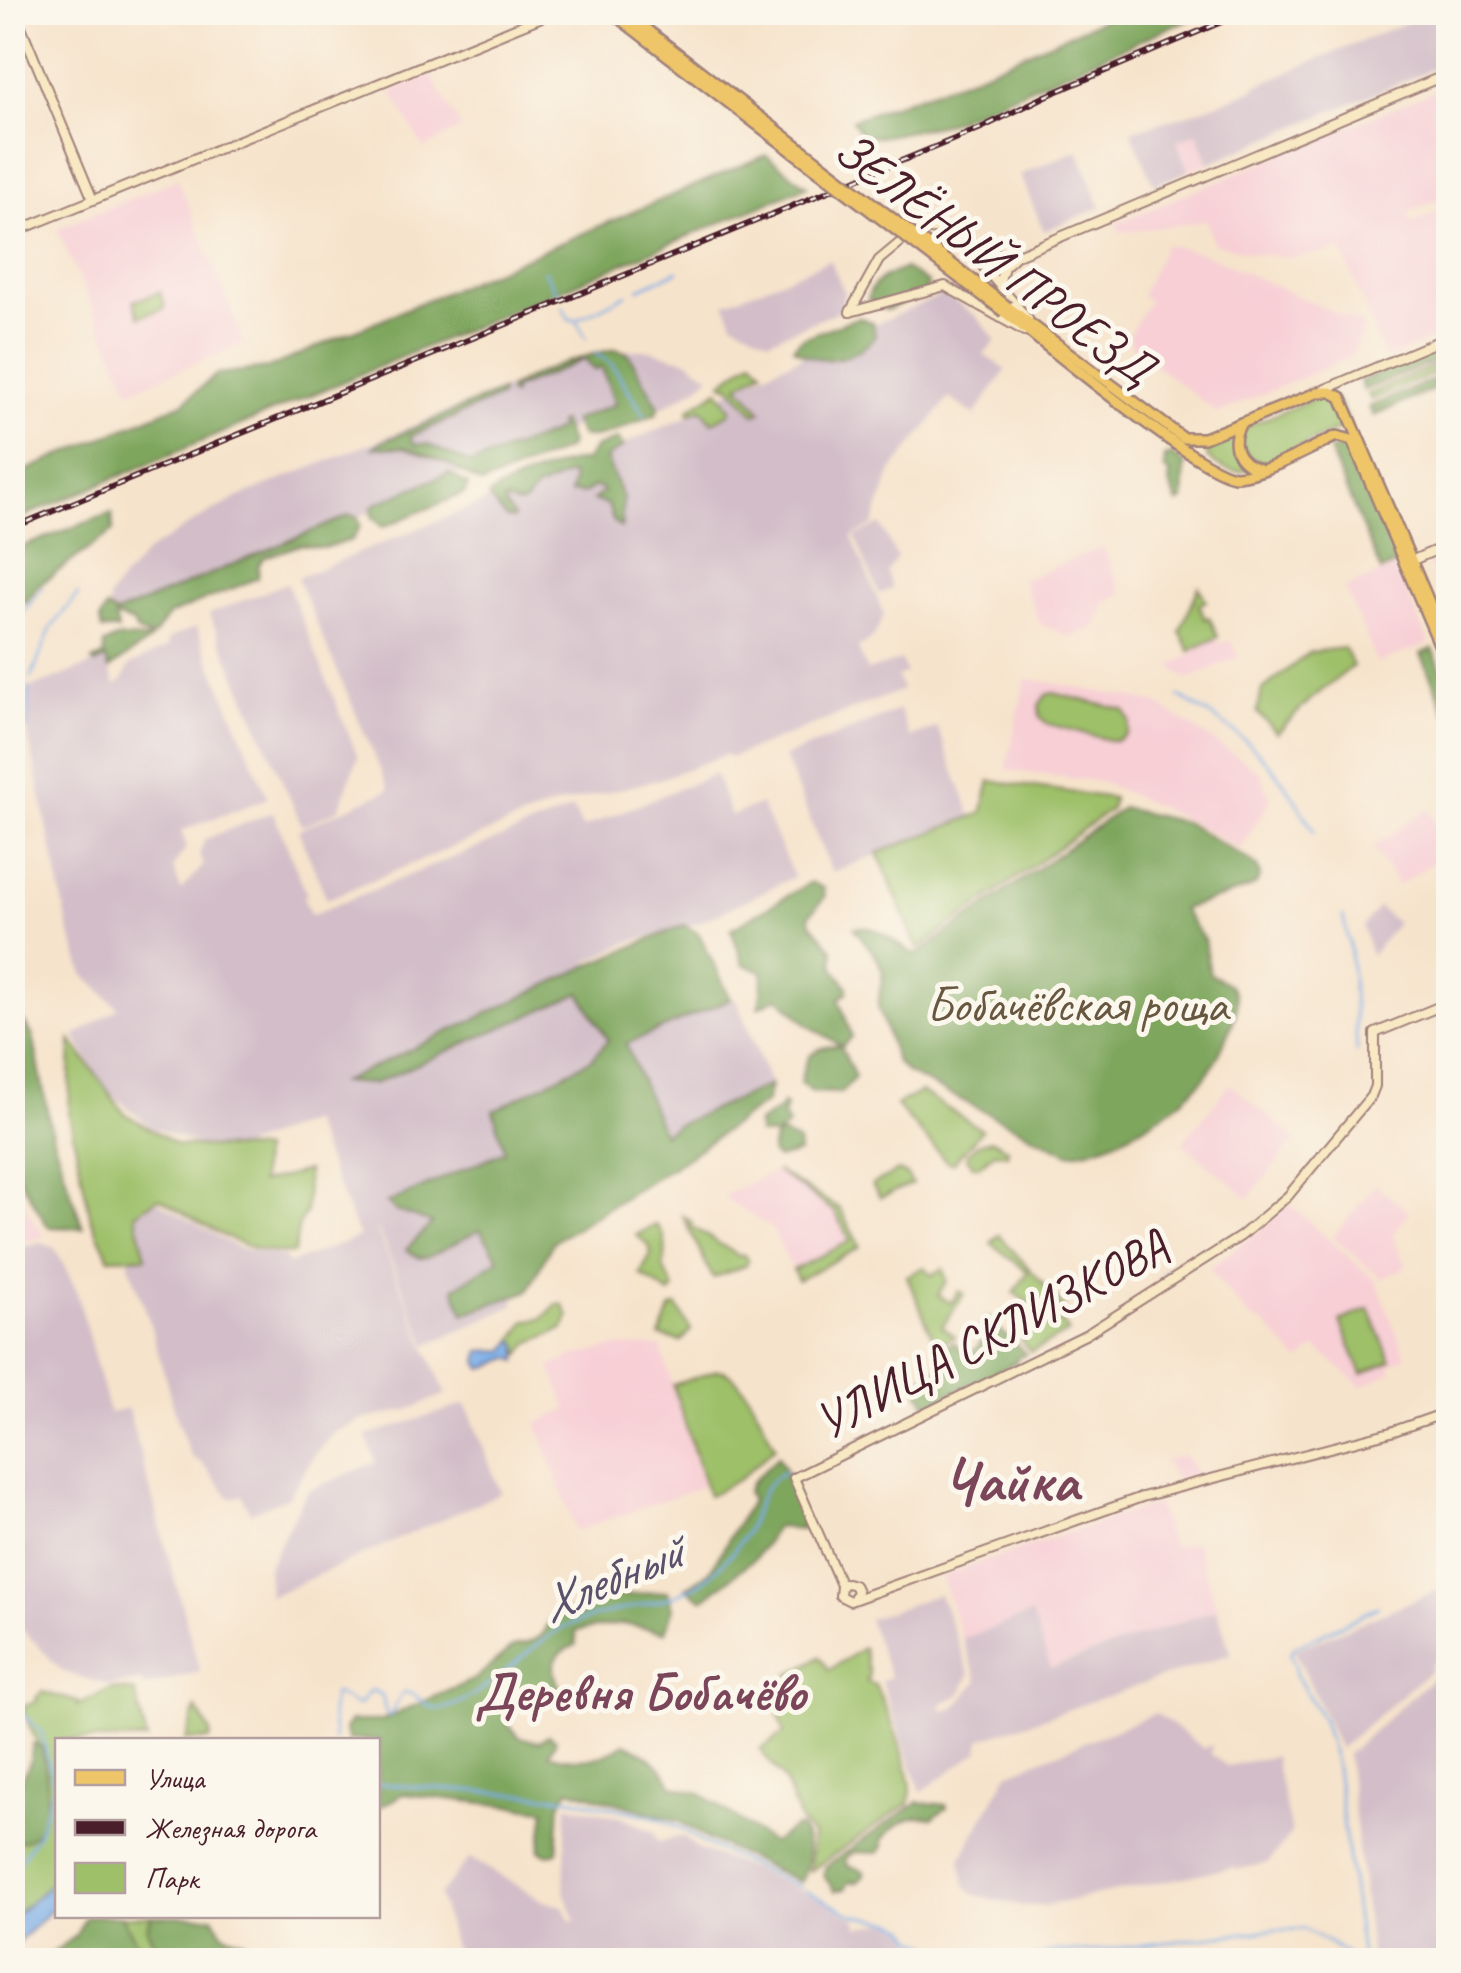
<svg xmlns="http://www.w3.org/2000/svg" width="1461" height="1973" viewBox="0 0 1461 1973" font-family="Caveat,sans-serif">
<style>
.built{fill:#f7cfd5}
.industrial{fill:#d2bdc8}
.green{fill:#9ec069;stroke:#74704a;stroke-width:2.5}
.forest{fill:#7ea65d;stroke:#646244;stroke-width:2.5}
.water{fill:#7bade7;stroke:#626689;stroke-width:2.5}
.lines{fill:none;stroke-linecap:round;stroke-linejoin:round}
.stream{stroke:#7bade7;stroke-width:2.5}
.secondary-casing{stroke:#a0817b;stroke-width:12}
.primary-casing{stroke:#a0817b;stroke-width:14}
.secondary{stroke:#f8e8c3;stroke-width:8}
.primary{stroke:#eec569;stroke-width:9}
.rail-casing{stroke:#4a1f2b;stroke-width:6}
.rail{stroke:#fbf7ec;stroke-width:2.5;stroke-dasharray:8;stroke-linecap:butt}
.primary-bridge-casing{stroke:#a0817b;stroke-width:14;stroke-linecap:butt}
.primary-bridge{stroke:#eec569;stroke-width:9}
.labels{text-anchor:middle;dominant-baseline:central;stroke-width:10;stroke-linejoin:round;paint-order:stroke}
.street-label{font-size:50px;fill:#4a1f2b;stroke:#fbf7ec}
.park-label{font-size:50px;fill:#675741;stroke:#fbf7ec}
.water-label{font-size:52px;font-style:italic;fill:#5b516d;stroke:#fbf7ec}
.neighbourhood-label{font-size:52px;font-weight:bold;fill:#7b4659;stroke:#fbf7ec}
.district-label{font-size:60px;font-weight:bold;fill:#7b4659;stroke:#fbf7ec}
</style>
<rect width="100%" height="100%" fill="#fbf7ec"/>
<filter id="ink" filterUnits="userSpaceOnUse"><feTurbulence type="fractalNoise" baseFrequency=".01" numOctaves="2"/><feDisplacementMap in="SourceGraphic" scale="20" xChannelSelector="R" yChannelSelector="G"/><feConvolveMatrix kernelMatrix="1 2 1 2 8 2 1 2 1" color-interpolation-filters="sRGB"/></filter>
<filter id="wash" filterUnits="userSpaceOnUse"><feTurbulence type="fractalNoise" baseFrequency=".0048" numOctaves="4" result="noise"/><feDisplacementMap in="SourceGraphic" scale="40" xChannelSelector="R" yChannelSelector="G"/><feGaussianBlur stdDeviation="2.25" result="paint"/><feColorMatrix in="noise" values="0 0 0 0 0 0 0 0 0 0 0 0 0 0 0 0 0 1.4 0 .05"/><feComposite in="paint" operator="in"/></filter>
<g filter="url(#wash)">
<rect width="100%" height="100%" fill="#f6e3cb"/>
<g class="built">
<path d="M430,74L461,128L424,149L391,91Z"/>
<path d="M1448,85V195L1407,213L1411,223L1448,208V332L1385,359L1342,250L1290,258L1251,253L1213,243L1206,219L1195,223L1119,232L1117,223Z"/>
<path d="M1197,133L1209,163L1188,171L1177,141Z"/>
<path d="M178,179L244,343L130,391L57,229Z"/>
<path d="M1165,244L1204,254L1365,326L1351,357L1218,413L1134,349L1128,337L1149,300L1141,295Z"/>
<path d="M1103,547L1122,594L1105,602L1097,626L1070,637L1040,624L1022,580Z"/>
<path d="M1448,554V607L1429,562Z"/>
<path d="M1396,567L1429,644L1377,663L1345,588Z"/>
<path d="M1217,639L1220,644L1230,640L1239,657L1188,679L1175,670L1172,664L1193,655L1191,650Z"/>
<path d="M1026,678L1154,702L1259,771L1271,799L1240,849L1197,825L1103,782L1006,770Z"/>
<path d="M1427,809L1448,840V852L1398,886L1373,847Z"/>
<path d="M1230,1084L1296,1139L1249,1198L1182,1143Z"/>
<path d="M776,1171L835,1212L850,1242L793,1270L771,1228L726,1199V1194Z"/>
<path d="M1375,1185L1409,1212L1392,1235L1406,1267L1381,1279L1333,1237Z"/>
<path d="M12,1187H13L44,1236L13,1245Z"/>
<path d="M1288,1203L1376,1281L1406,1357L1390,1365L1392,1372L1362,1386L1316,1348L1299,1361L1264,1323L1250,1319L1209,1268L1268,1224Z"/>
<path d="M620,1346L661,1347L702,1486L576,1531L537,1423L568,1410L550,1367L571,1357Z"/>
<path d="M1185,1455L1197,1474L1175,1479L1164,1460Z"/>
<path d="M1157,1503L1172,1547L1195,1541L1217,1609L1050,1668L1030,1614L962,1639L941,1576Z"/>
</g>
<g class="industrial">
<path d="M1431,12L1448,13V62L1209,163L1197,133L1177,141L1188,171L1154,185L1131,131L1189,114L1255,89V86Z"/>
<path d="M1078,150L1101,207L1044,231L1020,175Z"/>
<path d="M830,260L844,291L841,310L769,340L733,322L725,303Z"/>
<path d="M944,294L976,316L996,340L984,355L1006,370L975,415L949,398L892,471L873,525L852,537L884,615L873,638L858,648L867,671L901,660L906,673L897,677L902,690L730,758L727,754L660,779L552,806L327,899L298,830L389,790L297,578L597,456L700,411L734,388L773,369Z"/>
<path d="M623,350H650L689,361L710,376L698,387L656,411Z"/>
<path d="M596,351L620,408L109,621V597L121,581L147,552L188,525L239,497Z"/>
<path d="M880,524L897,558L887,572L892,588L879,594L855,537Z"/>
<path d="M287,583L358,757L339,809L302,826L209,614Z"/>
<path d="M196,627L268,798L181,831L187,847L173,867L181,890L203,866L199,855L205,839L273,812L307,895L303,897L311,915L573,809L582,828L715,774L731,816L761,804L794,877L698,923L629,942L587,962L621,1043L736,999L772,1088L664,1139L550,1232L512,1306L427,1345L378,1230L373,1232H377L446,1394L408,1410L361,1420L334,1433L316,1453L288,1497L250,1513L242,1495L231,1499L203,1464L191,1456L180,1429L147,1314L129,1265L132,1209L155,1200L236,1247L284,1257L288,1264L359,1237L310,1121L240,1148L208,1149L151,1127L103,1087L75,1036L118,1008L84,974L69,931L27,729L28,689L106,659L115,685L122,681L130,665L168,647V639Z"/>
<path d="M899,710L910,738L937,727L972,816L832,873L784,757Z"/>
<path d="M1378,907L1397,923L1371,956L1363,927Z"/>
<path d="M39,1242L55,1248L76,1289L109,1413L128,1409L200,1672L144,1687L142,1681L110,1686L63,1672L13,1620V1249Z"/>
<path d="M466,1404L501,1493L269,1597L267,1568L307,1491L376,1462L366,1436Z"/>
<path d="M1448,1586V1655L1430,1664L1432,1669L1339,1749L1295,1650Z"/>
<path d="M939,1594L970,1674L961,1694L941,1704L944,1712L955,1707L978,1681L962,1639L1031,1614L1051,1668L1217,1609L1231,1654L981,1739L979,1751L921,1792L881,1681L890,1677L868,1619Z"/>
<path d="M1448,1664V1960H1371L1347,1754Z"/>
<path d="M1156,1713L1204,1749L1209,1745L1213,1748L1210,1753L1227,1766L1274,1756L1291,1833L1268,1863L1236,1870L1234,1867L1044,1906H1022L975,1895L965,1885L961,1858L1008,1773Z"/>
<path d="M567,1804L624,1818L654,1832L658,1842L683,1836L697,1849L756,1870L833,1906L856,1920L858,1927L887,1922L911,1932L913,1942L946,1955L950,1960H630L615,1946L628,1960H457L439,1895L470,1858L544,1901L563,1906L571,1920L576,1921L564,1892Z"/>
</g>
<g class="green">
<path d="M160,292L165,308L139,317L134,301Z"/>
<path d="M753,359L763,370L739,385L761,411L755,414L729,384L725,385L722,382Z"/>
<path d="M1448,360V368L1371,400L1368,394Z"/>
<path d="M719,390L731,409L730,413L712,422L702,409L689,414V409Z"/>
<path d="M1323,395C1339,396 1343,411 1349,425L1263,463C1244,459 1235,443 1247,426Z"/>
<path d="M1233,433L1248,469C1233,475 1218,468 1207,457L1208,445Z"/>
<path d="M1199,587L1206,601L1199,605L1205,619L1209,617L1218,637L1190,651L1180,631Z"/>
<path d="M1344,648L1353,666L1310,700L1277,733L1257,712L1262,690L1310,652Z"/>
<path d="M1053,693L1124,710L1130,721L1127,734L1116,741L1109,740L1045,723L1040,718L1039,705L1046,695Z"/>
<path d="M990,781L1113,798L1111,809L918,949L878,853L982,813Z"/>
<path d="M71,1040L124,1113L177,1145L262,1150L260,1183L307,1171L306,1212L299,1224L294,1253C245,1257 199,1221 159,1198L135,1214L146,1257L109,1258L91,1219L69,1115Z"/>
<path d="M921,1092L982,1130L953,1163L947,1162L896,1105Z"/>
<path d="M992,1140L1008,1149L1007,1154L995,1152L979,1166L973,1165L967,1158V1153L979,1143Z"/>
<path d="M776,1171L840,1209L860,1247L798,1280L793,1270L850,1241L835,1212Z"/>
<path d="M898,1171L907,1175L912,1184L880,1198L872,1185Z"/>
<path d="M683,1216L692,1222L691,1226L739,1256L744,1255L748,1260L745,1266L713,1278Z"/>
<path d="M656,1225C667,1234 667,1254 663,1267L674,1289L670,1294L640,1274L651,1255L649,1245L636,1235Z"/>
<path d="M999,1235L1065,1308L1057,1314L1069,1332L1031,1352L1021,1341L1038,1316L1029,1310L1032,1306L1014,1293L1028,1272L991,1243Z"/>
<path d="M925,1267L931,1275L943,1269L947,1281L938,1295L951,1303L959,1291L964,1294L942,1327L955,1336L936,1345L907,1276Z"/>
<path d="M557,1304H562L569,1316L563,1329L531,1342L520,1355L518,1344L513,1340L526,1321L543,1318Z"/>
<path d="M677,1306L691,1330L681,1341L660,1336L671,1308Z"/>
<path d="M1369,1309L1391,1361L1362,1374L1340,1321Z"/>
<path d="M717,1370C744,1371 763,1425 775,1447L741,1478L708,1496L673,1385Z"/>
<path d="M863,1648L869,1673L867,1682L875,1685C886,1707 919,1782 909,1803L810,1871L812,1835L800,1821L784,1780L760,1750L784,1733L776,1702L795,1689L789,1675L820,1657L829,1670Z"/>
<path d="M112,1689L135,1692L147,1740H58L57,1879L13,1917V1844L18,1841L46,1777L36,1740L21,1707L37,1702L36,1698L42,1692L78,1702L77,1706Z"/>
<path d="M196,1708L211,1732L210,1740H186Z"/>
<path d="M121,1916H152L147,1929L159,1952L146,1958Z"/>
</g>
<g class="forest">
<path d="M1120,12L1203,13L948,123L886,136L862,137L852,120L971,77Z"/>
<path d="M766,155L807,186L13,521V476L183,403L217,374L268,368Z"/>
<path d="M905,269L928,283L926,293L886,310L868,299C870,282 890,273 905,269Z"/>
<path d="M859,317L873,323L875,337C852,362 821,366 793,348L802,338Z"/>
<path d="M1444,347L1448,356L1363,390L1360,381Z"/>
<path d="M615,349L628,353L659,407L656,414C633,421 604,442 581,436L573,421L615,404L602,368L594,370L585,359L514,389L512,396L508,393L510,388C542,369 579,357 615,349Z"/>
<path d="M1448,374V383L1373,416L1369,407Z"/>
<path d="M501,391L500,397L411,436L414,444H427L471,464L550,434L559,429L558,424L562,422L570,444L568,449L482,484L444,462L404,447L373,448L379,443Z"/>
<path d="M618,439L623,447L606,458L623,499L621,528L613,521L608,505L593,500L603,492L600,488L593,487L585,493L570,494L573,480L570,474L536,489L526,502L519,505L505,501V506L514,517L512,519L506,518L488,497C498,486 571,458 586,461L594,448Z"/>
<path d="M1343,446L1351,450L1398,563L1381,571L1329,450Z"/>
<path d="M1172,455L1185,464L1183,500L1178,504L1169,483L1170,473L1164,469L1165,457Z"/>
<path d="M449,473L468,485L465,493L383,527L372,516V508L375,504Z"/>
<path d="M112,513L113,531L38,586L27,601L13,606V550Z"/>
<path d="M350,515L358,518L360,526L352,540L323,548L300,545L265,557L259,564L258,578L169,615L149,641L109,669L106,659L95,664L92,661L104,656V644L119,638L147,639L149,636L137,632L133,623L115,617L118,630H102L100,620L106,608L116,614Z"/>
<path d="M1433,649L1448,687V717L1421,654Z"/>
<path d="M1122,808L1186,823L1250,861L1257,867L1260,876L1256,884L1248,889L1182,909L1204,940L1210,974C1215,977 1225,981 1230,986C1242,1000 1235,1017 1229,1031C1222,1047 1215,1065 1203,1079C1176,1111 1109,1152 1068,1153L907,1073L896,1062L878,1006L883,973L878,959L854,928C877,921 896,947 917,955Z"/>
<path d="M811,882L823,888L825,897L809,916L811,923L833,949L834,968L848,987L847,993L839,999L852,1037L841,1047L855,1077L841,1093L812,1092L800,1083C806,1055 812,1045 841,1046L808,1025L779,997L759,1007L764,972L743,964L731,929Z"/>
<path d="M684,925L699,934L731,999L626,1044L663,1134L676,1125L770,1085L766,1102L686,1158L553,1242L528,1291L464,1314L454,1288L499,1259L480,1230L428,1257L420,1258L406,1250L432,1223L396,1211L387,1203L505,1151L493,1111L592,1059L608,1040L580,993L373,1084L342,1082L592,964Z"/>
<path d="M12,1005L33,1036L52,1135L83,1228L48,1227L13,1168Z"/>
<path d="M782,1104L786,1106L783,1117L789,1125L775,1136L758,1134V1123L780,1109Z"/>
<path d="M782,1134L798,1142L799,1153L777,1159L771,1153L774,1138Z"/>
<path d="M987,1318L1026,1354L1016,1359L1017,1362L927,1405L914,1380L926,1377L940,1367L935,1351L954,1342L966,1355L977,1348L986,1334L980,1329Z"/>
<path d="M778,1456L791,1482L804,1529L776,1527L756,1557L703,1600L686,1588L710,1571L751,1501L747,1492L752,1482Z"/>
<path d="M668,1591L673,1608L665,1632L622,1624L576,1631V1645C548,1655 550,1673 564,1695L562,1704L522,1698L505,1722L519,1737L539,1742L548,1735L556,1740L549,1754C575,1763 604,1760 624,1743C644,1751 664,1766 673,1786L700,1793L772,1843L795,1827L801,1828C810,1844 810,1867 800,1882L707,1839L681,1822L569,1789L560,1804L557,1852L548,1855L540,1850L545,1810L403,1794L382,1806L378,1803V1740H347L345,1729L351,1721H380L475,1679L514,1646L527,1643L541,1636L557,1609L579,1614L600,1598Z"/>
<path d="M33,1744L42,1747C49,1774 56,1845 13,1841V1798L29,1765Z"/>
<path d="M918,1802L946,1805L947,1808L932,1818C912,1814 896,1823 883,1839V1847L878,1853L855,1852L847,1857L845,1864L864,1871V1876L858,1882H849L845,1889L835,1891L823,1875L826,1866Z"/>
<path d="M86,1916H121L146,1958L158,1952L147,1929L152,1916H213L223,1933L246,1941L261,1960H44L76,1935Z"/>
</g>
<g class="water">
<path d="M513,1340L518,1344V1361L510,1358L482,1369L478,1362L480,1351L506,1350Z"/>
<path d="M57,1879V1904L13,1948V1917Z"/>
</g>
<g class="lines">
<g class="stream">
<path d="M544,271L558,294"/>
<path d="M639,289L678,271"/>
<path d="M563,307L569,319L576,320L586,338"/>
<path d="M576,320L627,294"/>
<path d="M596,354L611,363L645,416"/>
<path d="M12,633L22,614L42,588"/>
<path d="M31,678L51,628L78,594"/>
<path d="M1178,696C1250,738 1273,758 1314,832"/>
<path d="M27,729L29,687"/>
<path d="M1343,916L1350,948L1357,1052"/>
<path d="M1164,1273L1197,1253"/>
<path d="M12,1685L14,1687"/>
<path d="M334,1740L331,1710L334,1693L358,1706L371,1690L382,1695L386,1714L390,1716L402,1694L408,1693C419,1695 429,1711 441,1709C481,1702 527,1646 561,1629C610,1605 677,1609 716,1570C726,1560 738,1546 745,1534C758,1512 758,1483 785,1472"/>
<path d="M378,1784L571,1798L655,1817L683,1829L703,1843L800,1887"/>
<path d="M12,1872L37,1835L54,1786L41,1731L24,1716L16,1697"/>
<path d="M804,1890L853,1915L890,1921L907,1928L915,1939L966,1960"/>
<path d="M1025,1960L1056,1951L1086,1952L1271,1930L1305,1929L1346,1953"/>
<path d="M1362,1960L1335,1761L1323,1721L1295,1673L1296,1667L1290,1653L1295,1647L1378,1607"/>
</g>
</g>
</g>
<g filter="url(#ink)">
<g class="lines">
<defs>
<g id="secondary">
<path d="M15,12L93,200"/>
<path d="M12,233L554,12"/>
<path d="M962,242L1028,319"/>
<path d="M999,284L1004,267L1017,255"/>
<path d="M850,312L879,260L915,230L939,229L996,254H1020L1448,74"/>
<path d="M850,312L945,286L1024,331"/>
<path d="M1323,390L1448,337"/>
<path d="M1413,560L1448,545"/>
<path d="M841,1585L794,1478L1087,1334L1241,1236L1288,1196L1371,1096L1375,1086V1033L1448,1003"/>
<path d="M854,1598L857,1591L854,1585L847,1583L841,1585L840,1596L850,1601L1142,1497L1391,1432L1448,1412"/>
</g>
<g id="primary">
<path d="M611,12L755,123"/>
<path d="M624,12L760,117"/>
<path d="M1008,307L1183,438H1204L1319,392H1331L1341,397L1448,646"/>
<path d="M1004,312C1040,339 1205,478 1237,476C1266,474 1310,448 1337,436L1352,440L1448,665"/>
<path d="M1241,423C1229,443 1236,462 1259,469"/>
</g>
</defs>
<use href="#secondary" class="secondary-casing"/>
<use href="#primary" class="primary-casing"/>
<use href="#secondary" class="secondary"/>
<use href="#primary" class="primary"/>
<defs>
<path id="rail" d="M12,528L981,128L1046,96L1245,12"/>
</defs>
<use href="#rail" class="rail-casing"/>
<use href="#rail" class="rail"/>
<defs>
<g id="primary-bridge">
<path d="M760,117L1008,307"/>
<path d="M755,123L1004,312"/>
</g>
</defs>
<use href="#primary-bridge" class="primary-bridge-casing"/>
<use href="#primary-bridge" class="primary-bridge"/>
</g>
</g>
<g class="labels">
<g class="street-label">
<text transform="translate(994 258) rotate(37)">ЗЕЛЁНЫЙ ПРОЕЗД</text>
<text transform="translate(991 1334) rotate(-28)">УЛИЦА СКЛИЗКОВА</text>
</g>
<g class="park-label">
<text x="1077" y="1004">Бобачёвская роща</text>
</g>
<g class="water-label">
<text transform="translate(611 1578) rotate(-23)">Хлебный</text>
</g>
<g class="neighbourhood-label">
<text x="640" y="1693">Деревня Бобачёво</text>
</g>
<g class="district-label">
<text x="1010" y="1481">Чайка</text>
</g>
</g>
<rect width="1461" height="1973" fill="none" stroke="#fbf7ec" stroke-width="50"/>
<rect x="55" y="1738" width="325" height="180" fill="#fbf7ec" stroke="#b4a19f" stroke-width="2.5"/>
<rect x="75" y="1770" width="50" height="15" fill="#eec569" stroke="#b4a19f" stroke-width="2.5"/>
<text x="145" y="1788" font-size="30" fill="#4a1f2b">Улица</text>
<rect x="75" y="1820" width="50" height="15" fill="#4a1f2b" stroke="#b4a19f" stroke-width="2.5"/>
<text x="145" y="1838" font-size="30" fill="#4a1f2b">Железная дорога</text>
<rect x="75" y="1863" width="50" height="30" fill="#9ec069" stroke="#b4a19f" stroke-width="2.5"/>
<text x="145" y="1888" font-size="30" fill="#4a1f2b">Парк</text>
</svg>
